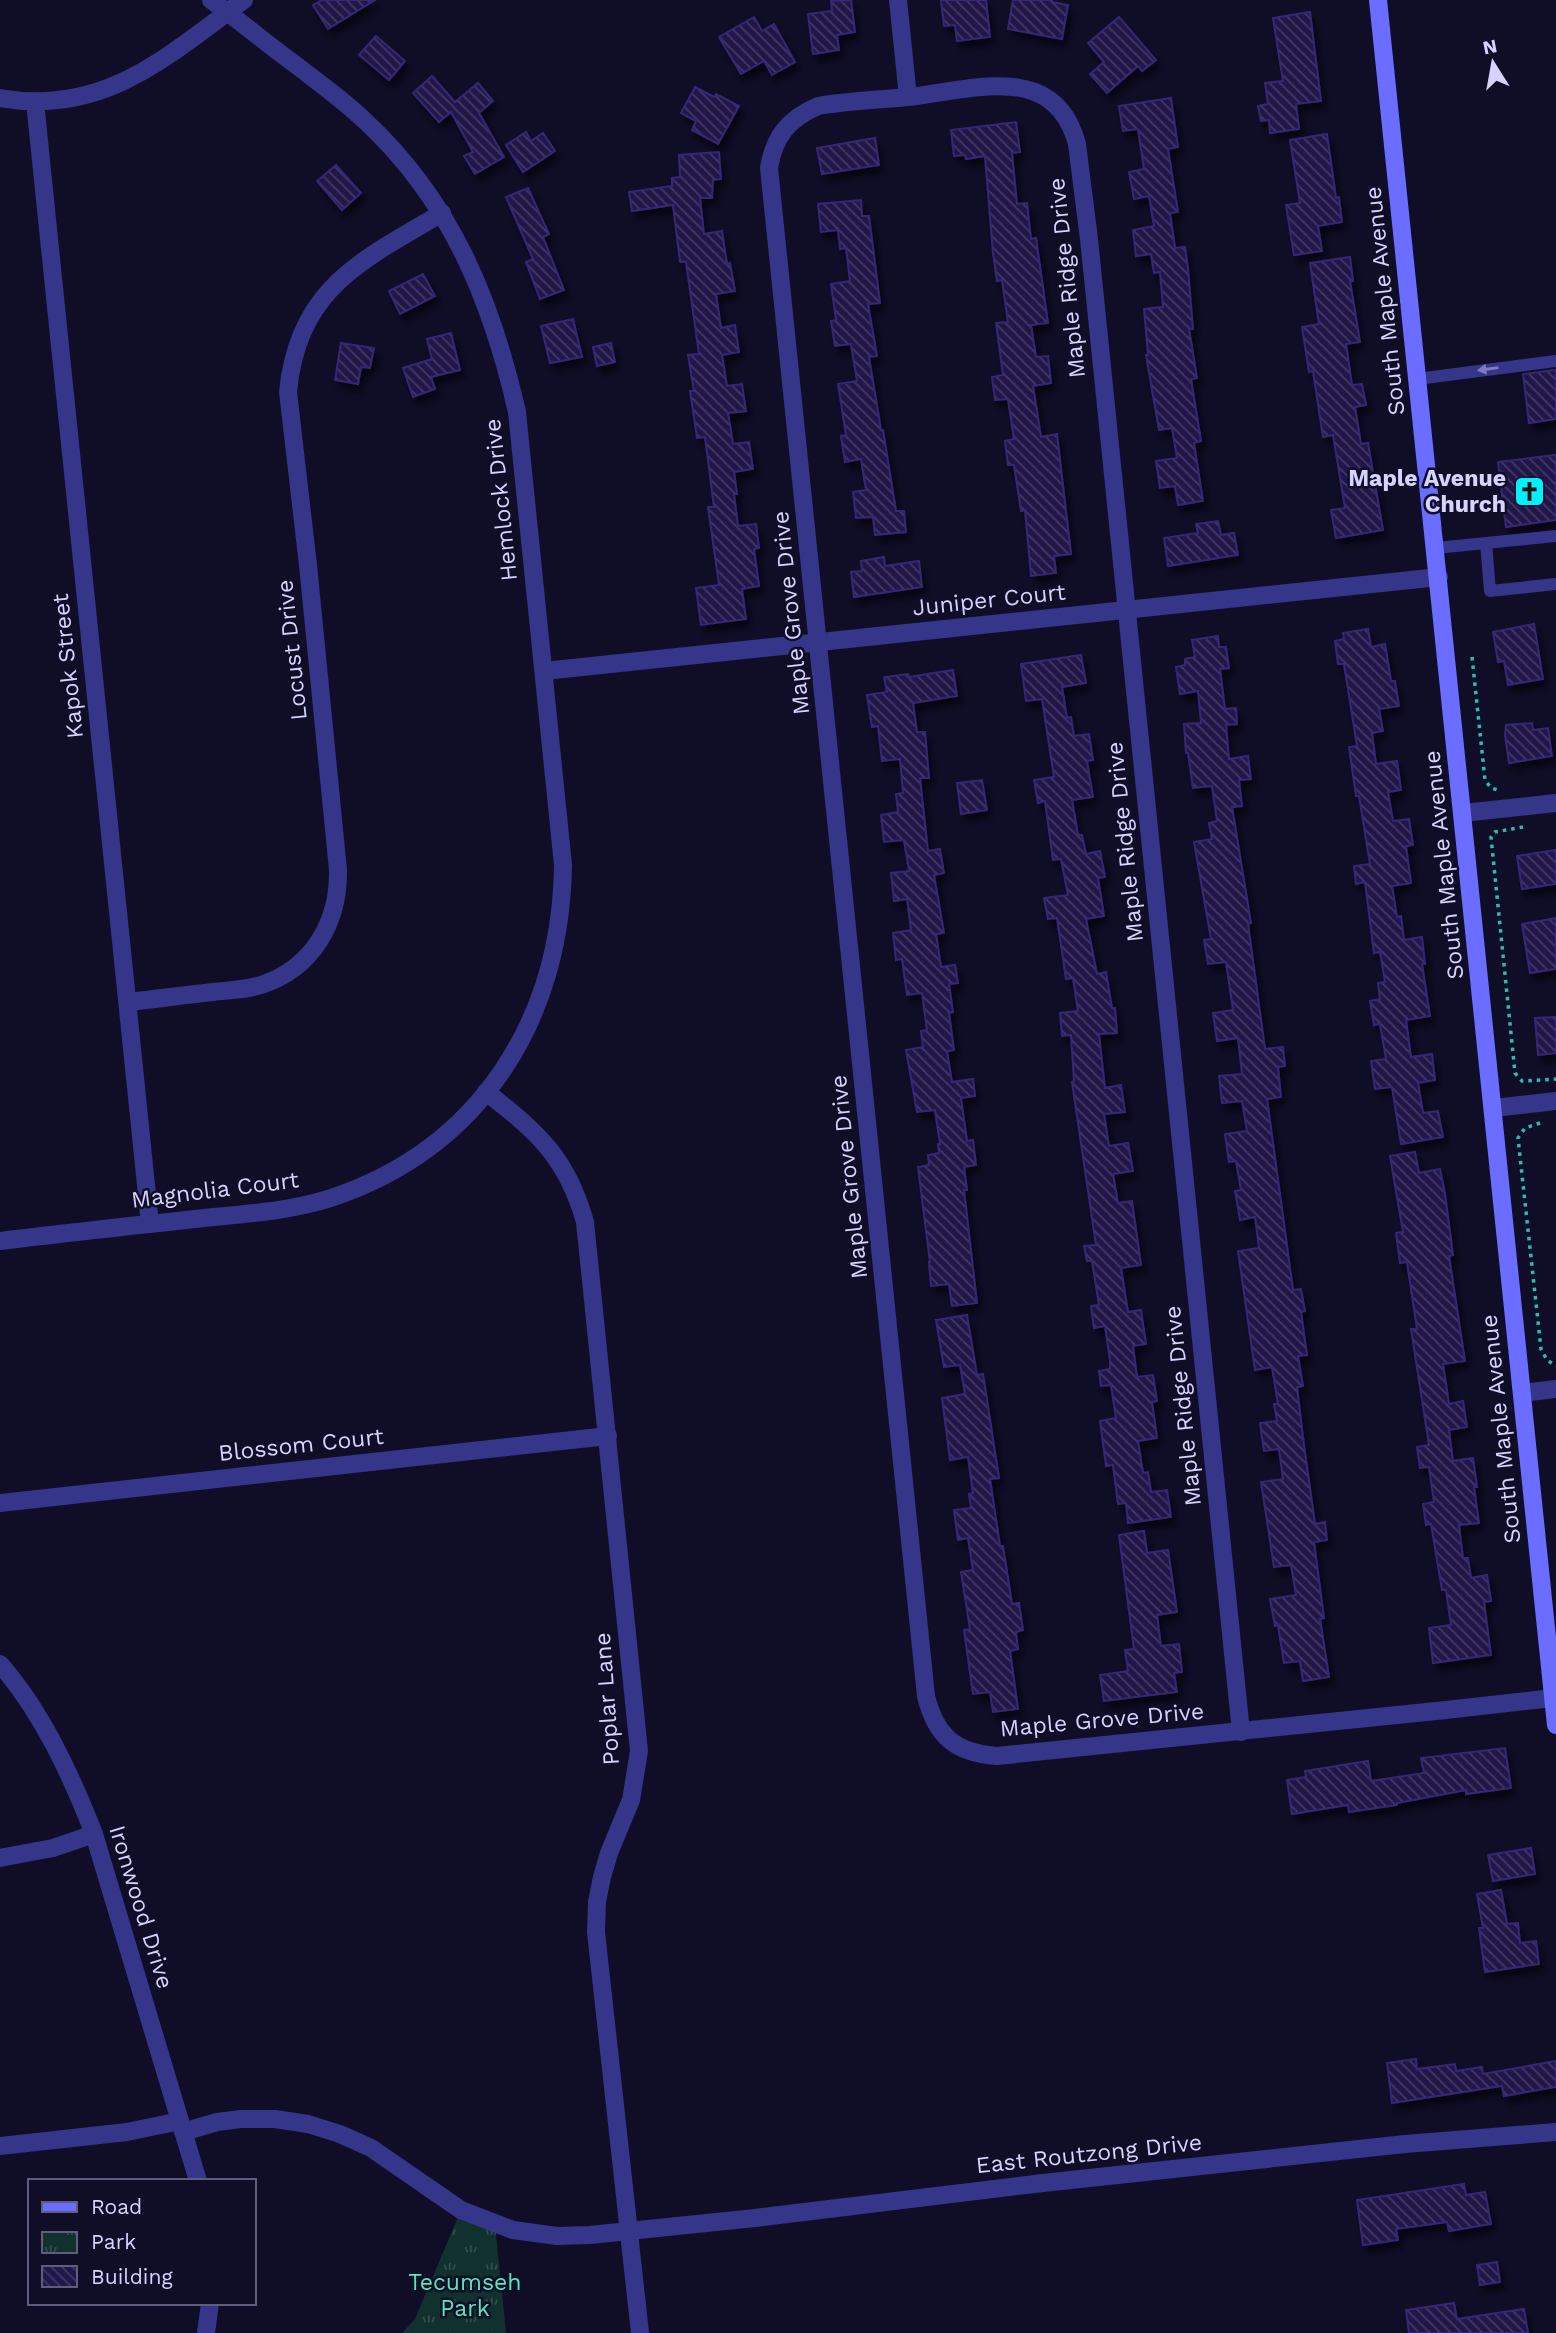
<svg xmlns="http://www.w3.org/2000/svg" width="1556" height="2333" viewBox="0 0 1556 2333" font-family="'Work Sans',sans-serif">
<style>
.park{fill:url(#park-tufts)}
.building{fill:url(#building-back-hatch);stroke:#342877;stroke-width:2;filter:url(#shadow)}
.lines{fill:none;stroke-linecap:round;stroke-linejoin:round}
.path{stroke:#26c0b0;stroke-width:3.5;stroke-dasharray:3.5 5;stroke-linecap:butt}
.service{stroke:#353589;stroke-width:12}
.minor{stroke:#353589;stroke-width:18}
.tertiary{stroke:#353589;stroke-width:18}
.secondary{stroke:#6a6dff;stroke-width:18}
.oneway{fill:#7d7cbe}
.labels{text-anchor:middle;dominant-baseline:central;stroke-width:5;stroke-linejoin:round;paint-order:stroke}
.street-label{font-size:23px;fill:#d6d3ff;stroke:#100d27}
.poi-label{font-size:23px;font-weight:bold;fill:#d6d3ff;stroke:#100d27;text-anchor:end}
.park-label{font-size:23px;fill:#56e8bd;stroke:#100d27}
</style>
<defs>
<pattern id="park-tufts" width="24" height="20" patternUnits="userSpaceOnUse" patternTransform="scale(1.75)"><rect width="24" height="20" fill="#10312e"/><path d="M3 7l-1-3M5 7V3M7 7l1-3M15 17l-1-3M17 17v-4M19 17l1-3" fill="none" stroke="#324e4d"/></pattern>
<pattern id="building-back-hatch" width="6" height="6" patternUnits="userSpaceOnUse" patternTransform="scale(1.75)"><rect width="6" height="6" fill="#201849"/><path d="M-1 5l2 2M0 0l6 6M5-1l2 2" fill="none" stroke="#403964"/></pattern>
<filter id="shadow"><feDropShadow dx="4" dy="7" stdDeviation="3.5" flood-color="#0009"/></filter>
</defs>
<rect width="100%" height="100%" fill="#100d27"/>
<path class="park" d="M461,2210L495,2225L506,2333H402L415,2319Z"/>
<g class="building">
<path d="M322,0H375L328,29L313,5Z"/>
<path d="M851,0L855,32L837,35L839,50L813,54L808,14L832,11L831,1Z"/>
<path d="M941,0H986L990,37L957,41L955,25L944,26Z"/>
<path d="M1013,0H1052V2L1068,5L1062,39L1008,29Z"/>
<path d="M1310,12L1321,101L1296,104L1299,129L1270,133L1269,120L1261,121L1258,106L1268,104L1265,83L1283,81L1273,18Z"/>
<path d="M754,17L762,31L774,24L795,62L772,75L764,61L741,74L719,37Z"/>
<path d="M1119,17L1156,60L1142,71L1138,66L1107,93L1090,74L1104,62L1088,43Z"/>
<path d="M376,36L405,61L389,80L359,55Z"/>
<path d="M432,76L455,102L478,83L493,101L479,113L504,157L475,174L464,156L473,152L451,112L439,122L413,93Z"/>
<path d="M695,87L714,97L716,94L739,106L718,144L692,130L696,121L681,113Z"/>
<path d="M1171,98L1178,147L1168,149L1178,212L1170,213L1175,248L1185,247L1188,268L1193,329H1189L1197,378L1191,379L1201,441L1194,443L1203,501L1178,505L1175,486L1160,488L1156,461L1177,458L1172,428L1159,430L1146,355H1148L1144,309L1163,307L1160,272L1154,273L1151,254L1136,256L1133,230L1154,226L1149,196L1134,199L1129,172L1144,169L1138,129L1123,131L1119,106Z"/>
<path d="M1016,122L1020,152L1012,153L1017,204L1027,203L1031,239L1036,238L1048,323L1031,325L1036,357L1048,356L1051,383L1033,386L1041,437L1057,434L1071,554L1054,556L1056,573L1031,576L1025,510L1021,511L1014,465H1008L1005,441L1014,439L1008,399L995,400L992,377L1003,375L996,323L1008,322L1002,280L997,281L993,253L985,156L966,159L965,155L954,156L951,130Z"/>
<path d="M526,132L531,141L543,133L555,151L523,172L506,145Z"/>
<path d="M1327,134L1336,198L1339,197L1342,222L1318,226L1322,251L1294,255L1286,205L1300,203L1290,140Z"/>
<path d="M875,138L879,165L822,174L817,148Z"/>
<path d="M719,152L721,179L713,180L712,198H700L704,234L722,231L727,264L730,263L735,291L716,294L721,328L735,325L739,352L722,355L727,386L742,384L746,411L728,413L733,444L749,442L753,469L734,472L737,494H734L738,526L756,524L759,548L754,549L759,586L742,589L746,619L701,625L696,588L719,585L708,507H714L705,437L697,438L690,391H694L688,355L699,354L686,262H680L673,205L632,211L629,192L672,186V178L680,177L679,155Z"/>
<path d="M336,165L361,193L342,210L317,181Z"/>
<path d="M528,188L549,234L543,237L564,290L540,299L526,262L533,259L506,197Z"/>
<path d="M861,200L862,216H869L880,303L868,304L877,356L869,357L881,430H883L896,511H904L906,532L875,535L873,517L856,518L853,492L866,490L861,459L845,462L841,436L846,435L838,384L857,381L851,344L835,346L831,321L836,320L831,284L850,281L846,248L840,249L838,230L821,232L818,204Z"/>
<path d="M1350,257L1353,281H1350L1360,342L1346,344L1352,385L1362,384L1366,405L1355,407L1361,444L1368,443L1383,530L1336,538L1331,510L1345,508L1333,435L1323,437L1313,371L1309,372L1302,327L1319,324L1310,263Z"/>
<path d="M423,274L435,296L400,314L389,291Z"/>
<path d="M573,319L582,357L550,363L541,326Z"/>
<path d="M451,333L460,370L431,377L435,389L413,397L403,368L432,359L427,339Z"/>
<path d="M341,343L374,348L370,368L361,367L358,384L335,380Z"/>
<path d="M611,343L615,362L597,366L593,347Z"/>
<path d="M1556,370V419L1529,423L1523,374Z"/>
<path d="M1556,455V520L1506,527L1498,462Z"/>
<path d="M1218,521L1221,535L1234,533L1238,555L1168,566L1164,538L1198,533L1196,524Z"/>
<path d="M884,557L885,566L919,561L922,587L854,597L851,572L862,571L861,561Z"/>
<path d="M1534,624L1543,679L1508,685L1504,661L1498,662L1493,632Z"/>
<path d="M1368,629L1371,647L1385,644L1391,681H1395L1399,706L1379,709L1383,731L1372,733L1376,764L1397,761L1401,790L1388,792L1393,821L1409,819L1413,845L1406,846L1411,883L1392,886L1397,917L1401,916L1404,940L1422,937L1425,964H1422L1430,1016L1406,1020L1411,1057L1432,1054L1435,1080L1418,1083L1423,1113L1438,1111L1443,1137L1401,1144L1392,1087L1375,1089L1371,1061L1386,1059L1380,1024L1374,1025L1370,1001L1380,999L1378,983L1385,982L1380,952L1374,953L1365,882L1356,884L1354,866L1370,864L1359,796H1356L1349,747L1357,746L1344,664H1338L1335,641L1344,639L1343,633Z"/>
<path d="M1218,636L1219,647H1226L1229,668L1220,669L1225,709L1236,708L1237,724L1226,725L1229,759L1248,756L1251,779L1239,780L1242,806L1232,807L1251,923L1248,924L1265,1049L1283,1047L1285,1066L1278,1067L1281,1097L1267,1099L1293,1290L1301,1289L1305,1311L1301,1312L1307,1355L1298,1356L1303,1386L1297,1387L1304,1445L1315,1524L1325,1522L1327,1540L1314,1542L1324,1618L1320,1619L1329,1677L1303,1681L1300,1661L1284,1663L1278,1625L1275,1626L1270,1599L1296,1595L1291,1565L1274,1567L1261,1482L1283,1479L1279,1449L1264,1451L1260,1423L1277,1421L1274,1404H1278L1272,1367L1255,1370L1238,1251L1259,1248L1255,1217L1240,1220L1235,1191L1241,1190L1236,1161L1229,1162L1225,1134L1247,1131L1242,1101L1222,1103L1219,1076L1242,1074L1238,1038L1217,1041L1213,1013L1233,1010L1226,962L1208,964L1204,940L1211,939L1194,842L1212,839L1209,823L1217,821L1212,786L1193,788L1188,753H1186L1184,724L1201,723L1198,691L1180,694L1176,667L1185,665V659L1195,657L1192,640Z"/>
<path d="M1081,655L1086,683L1062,687L1067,718L1071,717L1074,736L1089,734L1093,760L1087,761L1093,797L1072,800L1078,835H1082L1086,854L1100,851L1105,877L1098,878L1104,916L1086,919L1097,974L1106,972L1112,1008H1115L1117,1033L1099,1034L1105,1088L1121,1085L1125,1112L1104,1114L1109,1146L1128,1143L1133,1171L1113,1174L1118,1203L1132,1201L1141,1265L1121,1268L1128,1312L1141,1310L1146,1344L1133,1346L1137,1377L1153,1375L1157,1401L1152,1402L1157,1438L1138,1441L1143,1473L1148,1472L1151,1492L1167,1490L1171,1517L1128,1523L1126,1503L1118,1504L1113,1465L1106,1466L1100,1421L1116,1418L1111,1385L1101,1386L1099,1371L1110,1369V1360L1105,1326L1094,1328L1091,1306L1099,1305L1092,1261H1087L1084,1246L1096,1245L1072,1082L1074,1081L1071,1035L1062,1036L1060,1013L1078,1011L1073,978L1066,979L1057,918L1048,919L1044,898L1068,895L1061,859L1053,860L1045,801L1038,803L1034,780L1054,777L1042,699L1026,701L1021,664Z"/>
<path d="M953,670L957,696L913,703L917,732H925L929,778H920L928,851L940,849L944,873L934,875L944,933L936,934L941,967L955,965L958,983L949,984L953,1012L949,1013L954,1050L947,1051L952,1082L973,1079L975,1096L961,1098L967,1141L973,1140L976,1165L964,1167L967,1190H964L977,1303L952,1306L949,1284L931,1286L929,1262H930L918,1167L929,1165L928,1155L939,1153L938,1144H940L935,1110L917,1112L906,1050L923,1047L921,1031L927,1030L922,993L907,995L902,959L896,960L893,933L911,930L907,899L894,901L891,873L909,871L904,840L884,842L881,815L898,812L896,794L903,793L900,759L882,761L878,726L872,727L867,695L887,692L884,677L908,674L909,677Z"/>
<path d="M1532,723L1533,730L1548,728L1552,756L1509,763L1505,735L1506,725Z"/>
<path d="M982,780L987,810L961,814L957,783Z"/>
<path d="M1556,850V884L1522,889L1517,856Z"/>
<path d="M1556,918V969L1530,973L1522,924Z"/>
<path d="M1556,1017V1053L1538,1055L1535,1018Z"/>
<path d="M1415,1152L1419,1173L1440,1169L1445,1194L1453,1255L1449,1256L1465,1361L1443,1364L1449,1404L1463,1401L1467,1427L1449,1430L1453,1461L1473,1458L1477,1487H1474L1479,1523L1459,1525L1463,1558H1468L1471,1578L1487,1575L1491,1601L1484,1602L1491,1655L1433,1663L1429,1628L1451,1625L1446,1590H1442L1431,1524L1426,1525L1423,1504L1434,1502L1429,1467L1420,1468L1417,1447L1429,1445L1411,1329H1417L1407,1262L1400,1263L1396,1233L1403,1232L1390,1156Z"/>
<path d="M967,1315L977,1375L983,1374L999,1478L990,1479L1000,1546H1003L1012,1604L1019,1603L1023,1630L1016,1632L1018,1649L1010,1651L1018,1709L993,1712L990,1692L973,1694L964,1630L970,1629L961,1572L973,1570L968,1538L958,1540L954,1510L971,1508L969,1494L973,1493L968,1457L950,1460L942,1398L965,1394L960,1365L944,1367L936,1320Z"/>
<path d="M1144,1531L1147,1553L1168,1550L1177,1612L1157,1615L1161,1646L1179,1644L1182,1672L1174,1673L1177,1692L1104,1701L1100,1675L1128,1671L1125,1650L1134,1649L1119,1535Z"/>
<path d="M1505,1748L1511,1788L1466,1794V1790L1397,1803V1805L1349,1812L1348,1805L1292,1814L1287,1780L1306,1777L1305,1771L1368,1761L1371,1781L1424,1773L1421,1758Z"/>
<path d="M1531,1848L1535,1874L1493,1881L1488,1855Z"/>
<path d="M1501,1890L1507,1924L1518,1923L1520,1943L1536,1941L1539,1964L1485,1972L1479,1928H1483L1477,1894Z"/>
<path d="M1416,2059L1417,2069L1455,2064L1456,2071L1482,2067L1483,2074L1556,2061V2087L1504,2096L1502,2086L1392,2103L1387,2063Z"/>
<path d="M1464,2184L1466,2195L1485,2192L1491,2224L1449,2231L1447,2222L1396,2229L1398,2240L1363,2245L1357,2200Z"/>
<path d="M1497,2262L1500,2282L1480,2285L1477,2265Z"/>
<path d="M1454,2303L1457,2319L1524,2309L1528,2333H1409L1406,2310Z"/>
</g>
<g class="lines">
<g class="path">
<path d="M1472,657L1485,780L1491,788L1498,790"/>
<path d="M1523,827L1495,832L1491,837L1515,1073L1522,1081L1556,1079"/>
<path d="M1540,1123L1525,1128L1518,1138L1541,1349L1547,1360L1556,1366"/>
</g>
<g class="service">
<path d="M1417,379L1556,361"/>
<path d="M1486,543L1490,591L1556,584"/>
<path d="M1436,548L1556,536"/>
</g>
<g class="minor">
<path d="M898,0L908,97"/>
<path d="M35,102L150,1224"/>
<path d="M544,671L1439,577"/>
<path d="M1463,813L1556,803"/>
<path d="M128,1002C156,999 185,995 213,992C229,990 246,990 261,985C313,968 339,922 338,870L308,565L288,392C298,288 361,261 442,213"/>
<path d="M486,1092C538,1132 567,1158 585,1222L639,1751L631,1800L609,1853L602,1877L597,1902L596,1932L640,2333"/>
<path d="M1494,1108L1556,1101"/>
<path d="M0,1241C65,1233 130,1226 195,1219C241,1214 287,1212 331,1198C481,1148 561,1019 563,865L517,412C491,298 450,199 363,119C342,99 319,83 296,65C267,44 240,21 211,0"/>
<path d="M1522,1393L1556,1389"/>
<path d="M0,1503L608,1436"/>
<path d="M1241,1732L1089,239L1077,144C1071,121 1058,101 1035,92C1000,78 945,93 908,97C878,100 847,101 818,106C788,119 774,137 769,168L926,1696C936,1737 956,1753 997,1756C1183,1738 1368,1719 1553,1698"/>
<path d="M0,1858L53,1848L94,1834"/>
<path d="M183,2132L217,2122L241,2119H275L308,2124L340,2134L371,2148L461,2210L513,2230L557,2236L590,2235L755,2218L1043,2183L1405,2144L1556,2132"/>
<path d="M0,2146L127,2132L180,2121"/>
</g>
<g class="tertiary">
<path d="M0,98C104,116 166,57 244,0"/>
<path d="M0,1664C42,1712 71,1775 94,1834L198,2181"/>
<path d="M206,2333L210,2303"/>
</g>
<path class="secondary" d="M1378,0L1556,1725"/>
</g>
<defs><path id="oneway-solid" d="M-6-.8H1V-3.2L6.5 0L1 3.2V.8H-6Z" transform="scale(1.75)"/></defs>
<use class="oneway" href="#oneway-solid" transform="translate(1488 369) rotate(172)"/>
<defs>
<symbol id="church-square" viewBox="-11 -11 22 22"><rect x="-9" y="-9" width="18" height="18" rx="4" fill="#00f0fe" stroke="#100d27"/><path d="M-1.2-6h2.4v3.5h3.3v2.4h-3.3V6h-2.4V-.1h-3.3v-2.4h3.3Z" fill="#111"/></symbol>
</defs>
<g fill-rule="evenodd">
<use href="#church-square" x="1512" y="474" width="35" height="35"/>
</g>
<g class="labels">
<g class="street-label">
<text transform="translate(1067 278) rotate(-96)">Maple Ridge Drive</text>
<text transform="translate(1385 301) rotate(-96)">South Maple Avenue</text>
<text transform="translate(501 500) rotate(-96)">Hemlock Drive</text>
<text transform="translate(989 600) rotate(-6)">Juniper Court</text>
<text transform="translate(791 613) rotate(-96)">Maple Grove Drive</text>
<text transform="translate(292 650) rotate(-96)">Locust Drive</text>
<text transform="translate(68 666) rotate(-96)">Kapok Street</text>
<text transform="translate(1125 842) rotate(-96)">Maple Ridge Drive</text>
<text transform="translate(1444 865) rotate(-96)">South Maple Avenue</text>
<text transform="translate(849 1177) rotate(-96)">Maple Grove Drive</text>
<text transform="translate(215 1190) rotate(-7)">Magnolia Court</text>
<text transform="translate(1183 1406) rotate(-96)">Maple Ridge Drive</text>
<text transform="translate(1501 1429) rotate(-96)">South Maple Avenue</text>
<text transform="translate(301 1445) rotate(-6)">Blossom Court</text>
<text transform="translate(607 1699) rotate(-94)">Poplar Lane</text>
<text transform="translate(1102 1720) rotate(-5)">Maple Grove Drive</text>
<text transform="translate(141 1907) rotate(73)">Ironwood Drive</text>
<text transform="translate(1089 2154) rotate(-6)">East Routzong Drive</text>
</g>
<g class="poi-label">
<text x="1506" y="478">Maple Avenue<tspan x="1506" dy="26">Church</tspan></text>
</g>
<g class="park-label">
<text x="465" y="2282">Tecumseh<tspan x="465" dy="26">Park</tspan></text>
</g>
</g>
<rect x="28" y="2179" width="228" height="126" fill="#100d27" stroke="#5f5c7d" stroke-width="2"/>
<rect x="42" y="2202" width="35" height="10" fill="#6a6dff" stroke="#5f5c7d" stroke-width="2"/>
<text x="91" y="2214" font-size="21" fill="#d6d3ff">Road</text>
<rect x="42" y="2232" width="35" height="21" fill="url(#park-tufts)" stroke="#5f5c7d" stroke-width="2"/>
<text x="91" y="2249" font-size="21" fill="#d6d3ff">Park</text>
<rect x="42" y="2266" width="35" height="21" fill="url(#building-back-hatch)" stroke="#5f5c7d" stroke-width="2"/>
<text x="91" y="2284" font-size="21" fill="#d6d3ff">Building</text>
<g transform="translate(1493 63) rotate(349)" stroke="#100d27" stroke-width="5" paint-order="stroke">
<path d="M0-5L12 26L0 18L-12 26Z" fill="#d6d3ff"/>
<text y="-10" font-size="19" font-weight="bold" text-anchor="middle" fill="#d6d3ff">N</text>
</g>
</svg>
